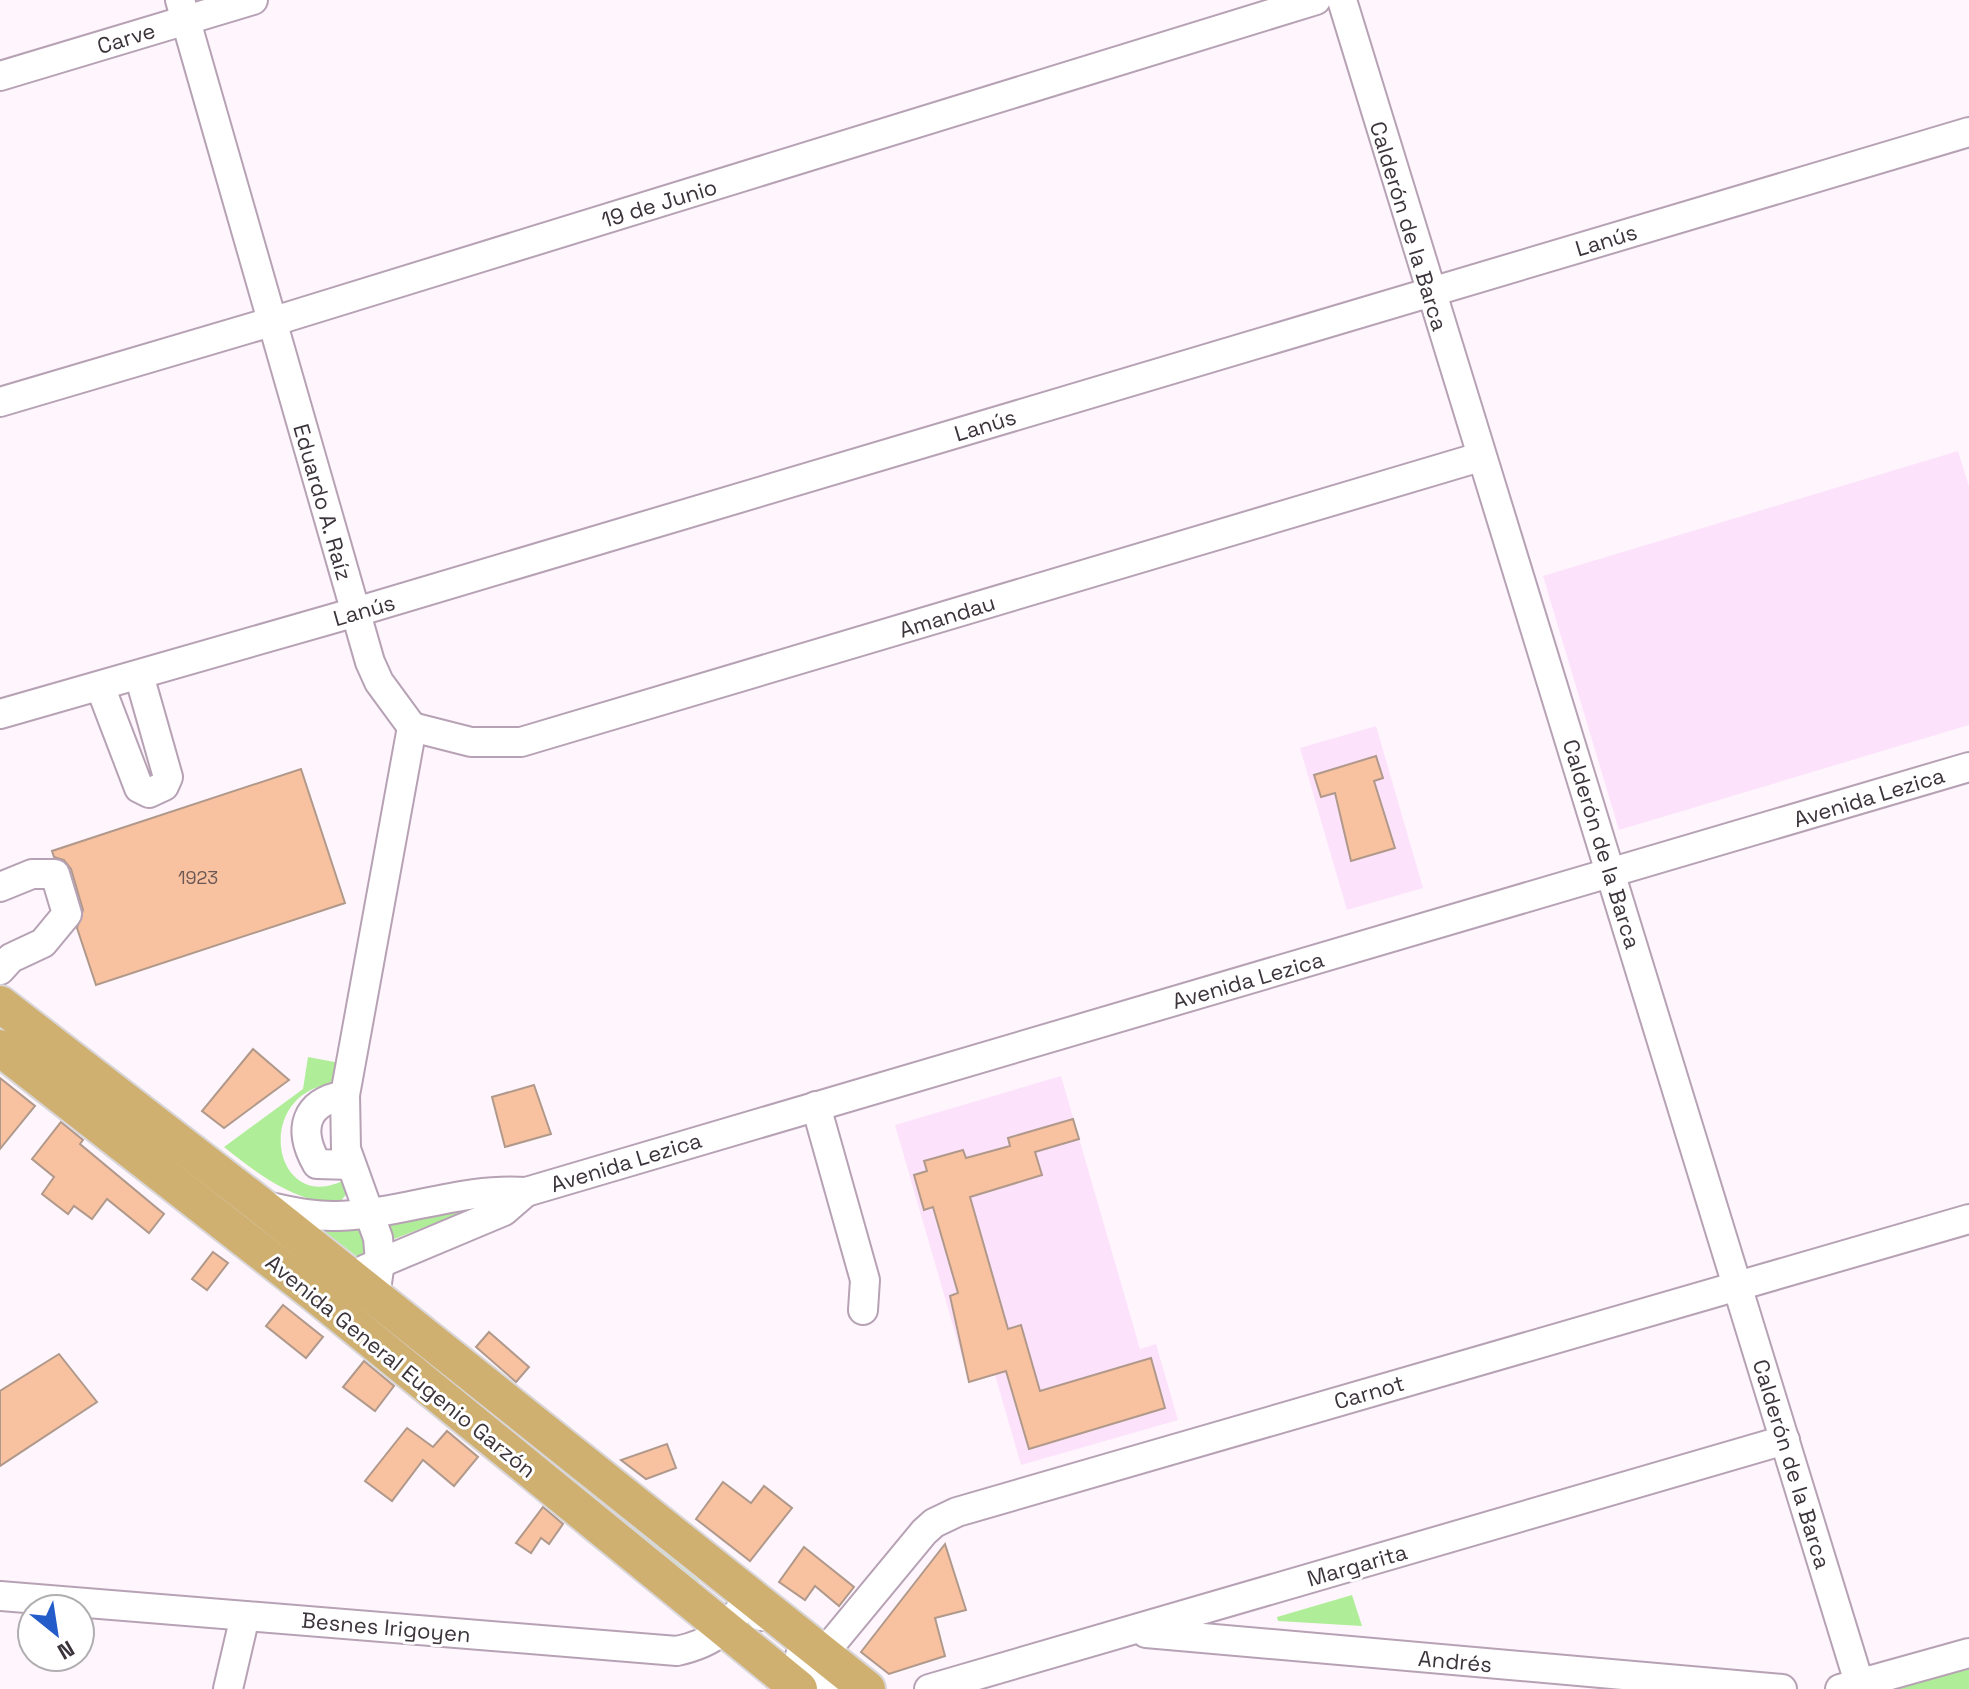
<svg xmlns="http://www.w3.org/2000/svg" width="1969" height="1689" viewBox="0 0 1969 1689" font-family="'Space Grotesk',sans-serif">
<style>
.built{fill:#fde2fb}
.green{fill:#afed98}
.building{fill:#f8c1a0;stroke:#b0998b;stroke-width:2}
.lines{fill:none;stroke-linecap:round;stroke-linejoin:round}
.minor-casing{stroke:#b6a2b4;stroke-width:32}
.major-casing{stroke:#d8d6d8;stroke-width:40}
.minor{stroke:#fff;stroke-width:28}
.major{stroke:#d0b070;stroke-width:36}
.labels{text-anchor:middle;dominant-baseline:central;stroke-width:6;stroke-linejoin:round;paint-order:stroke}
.number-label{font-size:18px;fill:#6b5754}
.street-label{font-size:22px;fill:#3c343b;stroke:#fff}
</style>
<rect width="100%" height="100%" fill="#fef5fd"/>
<g class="built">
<path d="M1958,451L1969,487V725L1619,830L1543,576Z"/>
<path d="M1376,726L1423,888L1347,910L1300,748Z"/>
<path d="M1061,1076L1140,1349L1156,1344L1178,1420L1021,1465L995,1375L969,1381L895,1125Z"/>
</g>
<g class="green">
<path d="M308,1057L340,1063L337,1083C249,1090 273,1221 348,1178L350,1190L339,1203C297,1204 255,1172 224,1147L303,1089Z"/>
<path d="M472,1206L475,1208L394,1239L388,1222Z"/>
<path d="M318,1227L360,1228L371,1251L359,1258Z"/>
<path d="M375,1321L381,1322L699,1581L691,1589Z"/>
<path d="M1352,1595L1362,1626L1278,1621L1277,1617Z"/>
<path d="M1969,1665V1689H1897L1902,1686Z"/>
</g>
<g class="building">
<path d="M1376,756L1383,778L1374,781L1395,848L1351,861L1335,793L1321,797L1314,775Z"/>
<path d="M301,769L345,903L96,985L77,928L83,910L71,869L64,860L54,857L52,851Z"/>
<path d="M253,1049L289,1080L224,1128L202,1111Z"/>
<path d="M0,1078L35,1106L0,1149Z"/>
<path d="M534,1085L551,1134L505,1147L492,1097Z"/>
<path d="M1073,1119L1079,1139L1035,1152L1042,1175L970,1197L1008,1329L1021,1325L1040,1391L1151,1358L1165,1408L1029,1449L1006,1371L969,1382L950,1296L958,1293L933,1207L924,1210L914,1175L927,1171L924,1161L963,1150L966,1158L1010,1146L1008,1138Z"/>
<path d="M61,1122L83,1140L80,1144L164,1214L149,1233L107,1199L92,1219L74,1206L68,1214L42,1194L54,1177L32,1159Z"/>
<path d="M213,1252L228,1263L207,1290L192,1279Z"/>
<path d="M283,1305L323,1337L306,1358L266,1326Z"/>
<path d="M489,1332L529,1367L516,1382L476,1347Z"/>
<path d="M59,1354L97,1402L0,1466V1391Z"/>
<path d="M364,1361L394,1386L375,1411L343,1387Z"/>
<path d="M407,1428L433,1447L447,1431L478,1457L454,1486L423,1460L392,1501L365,1481Z"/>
<path d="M667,1444L676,1468L646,1479L621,1460Z"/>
<path d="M723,1482L751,1503L764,1486L792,1508L750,1561L696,1519Z"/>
<path d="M543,1507L563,1524L549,1544L541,1538L531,1553L516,1543Z"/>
<path d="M945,1544L966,1610L935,1618L945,1656L889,1674L861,1652Z"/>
<path d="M804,1547L854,1587L839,1606L815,1586L805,1600L779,1582Z"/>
</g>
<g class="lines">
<defs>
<g id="minor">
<path d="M180,0L370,662L379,682L412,727L345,1095L346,1149L378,1238L380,1262L375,1297"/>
<path d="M1342,0L1861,1689"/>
<path d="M0,76L253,0"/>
<path d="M0,402L271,322L1316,0"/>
<path d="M100,686L139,788L149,793L164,786L168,777L139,675"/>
<path d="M0,714L356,612L1969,132"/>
<path d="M412,727L471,742H521L1480,457"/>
<path d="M0,887L32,874H55L67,914L43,943L11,958L0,970"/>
<path d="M345,1095C305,1102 297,1129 317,1164L351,1165"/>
<path d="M816,1106L865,1280L863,1310"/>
<path d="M265,1206C290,1211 313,1217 338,1216C402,1214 463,1187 526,1192L1969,767"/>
<path d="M366,1269L504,1211L526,1192"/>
<path d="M0,1596L677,1651C717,1642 726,1629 750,1597L761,1616"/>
<path d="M1146,1633L1782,1689"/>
<path d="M824,1653L924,1532L934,1523L957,1512L1969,1219"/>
<path d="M800,1656L837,1689"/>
<path d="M228,1689L245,1616"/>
<path d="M929,1689L1785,1440"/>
<path d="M1840,1689L1969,1653"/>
</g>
<g id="major">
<path d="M0,1004L260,1205L867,1689"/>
<path d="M0,1048L315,1294L799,1689"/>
</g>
</defs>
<use href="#minor" class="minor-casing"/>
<use href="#major" class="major-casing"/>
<use href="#minor" class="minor"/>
<use href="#major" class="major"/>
</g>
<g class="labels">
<g class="number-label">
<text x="198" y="877">1923</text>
</g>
<g class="street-label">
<text transform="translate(126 38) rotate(-17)">Carve</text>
<text transform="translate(659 203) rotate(-17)">19 de Junio</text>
<text transform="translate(1409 226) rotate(73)">Calderón de la Barca</text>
<text transform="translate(1606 240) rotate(-17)">Lanús</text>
<text transform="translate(985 425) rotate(-17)">Lanús</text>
<text transform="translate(323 502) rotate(74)">Eduardo A. Raíz</text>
<text transform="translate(364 610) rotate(-16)">Lanús</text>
<text transform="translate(947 616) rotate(-17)">Amandau</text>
<text transform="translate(1869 797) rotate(-17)">Avenida Lezica</text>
<text transform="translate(1602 844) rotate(73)">Calderón de la Barca</text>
<text transform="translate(1248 980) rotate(-16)">Avenida Lezica</text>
<text transform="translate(626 1162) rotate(-17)">Avenida Lezica</text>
<text transform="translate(401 1366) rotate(39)">Avenida General Eugenio Garzón</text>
<text transform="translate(1369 1392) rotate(-16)">Carnot</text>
<text transform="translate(1792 1464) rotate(73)">Calderón de la Barca</text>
<text transform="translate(1357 1565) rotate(-16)">Margarita</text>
<text transform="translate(386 1627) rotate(5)">Besnes Irigoyen</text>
<text transform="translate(1455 1661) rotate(5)">Andrés</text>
</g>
</g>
<g transform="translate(56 1633) rotate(150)"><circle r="38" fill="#ffffff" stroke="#b1aeb1" stroke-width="2"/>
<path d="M0-6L14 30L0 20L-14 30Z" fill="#245cc9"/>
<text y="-12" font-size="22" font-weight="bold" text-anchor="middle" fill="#3c343b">N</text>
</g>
</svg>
